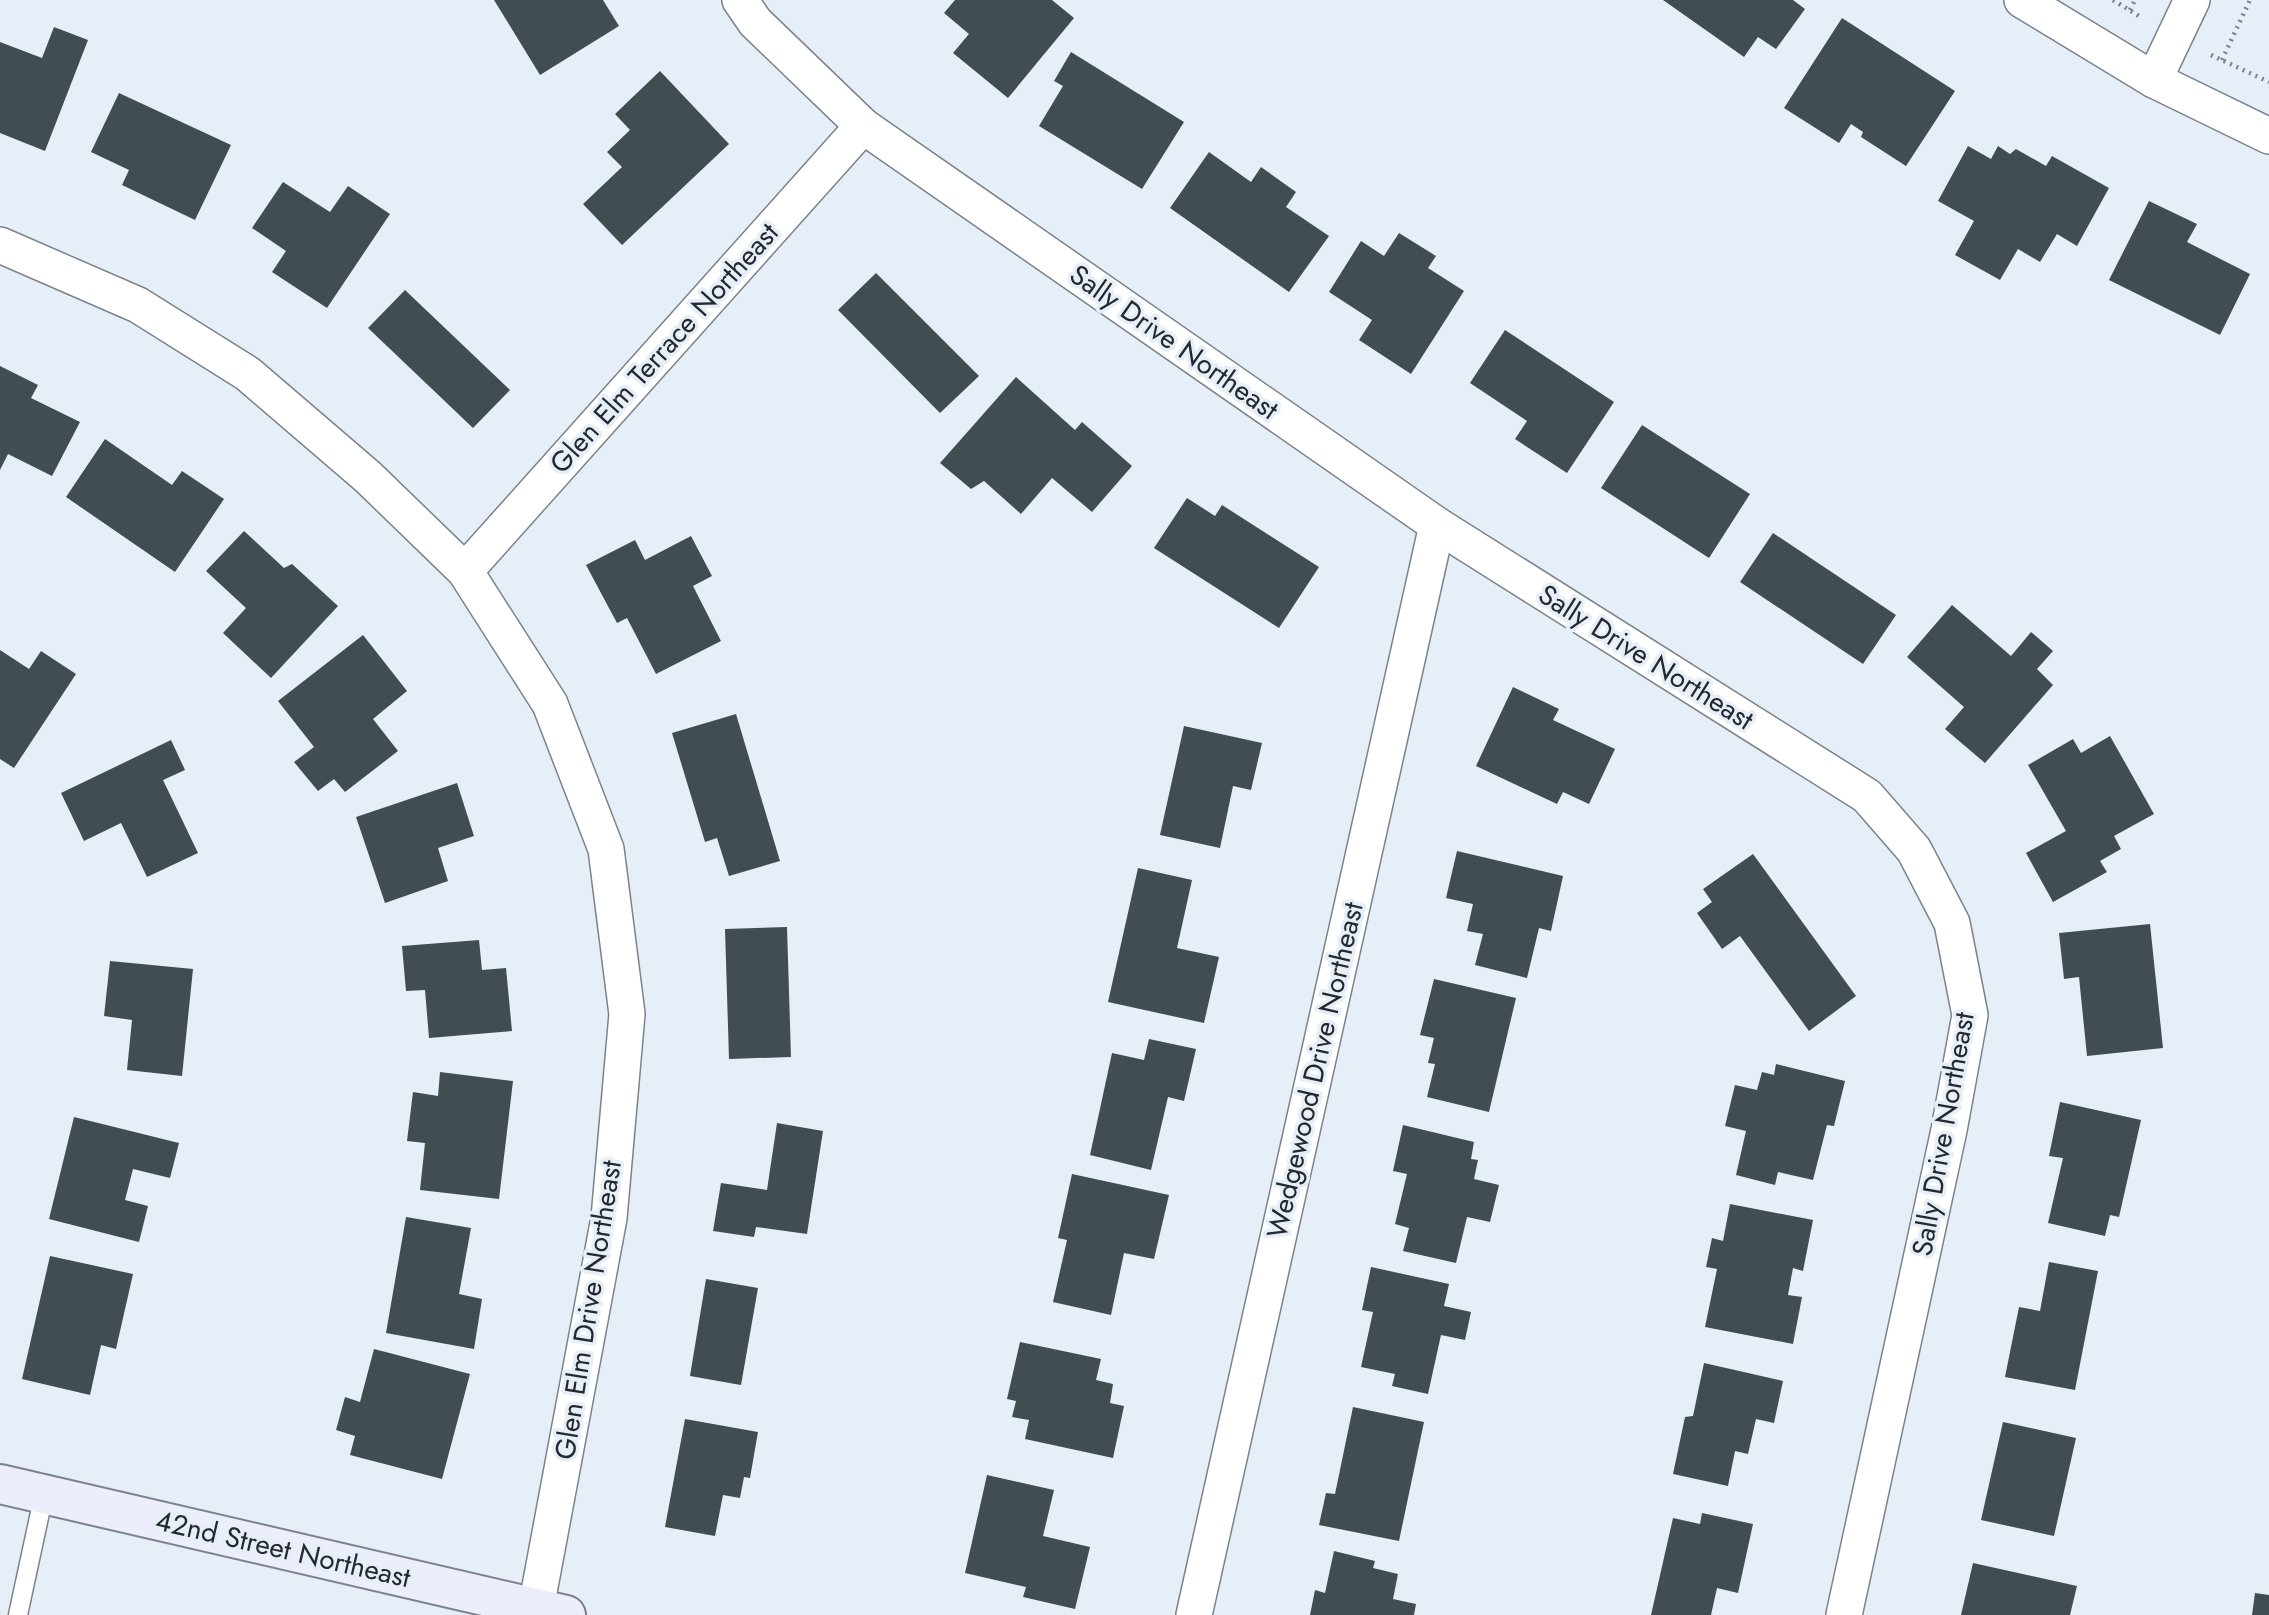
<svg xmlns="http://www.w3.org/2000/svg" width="2269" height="1615" viewBox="0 0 2269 1615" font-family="Jost,sans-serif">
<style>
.building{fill:#414d50}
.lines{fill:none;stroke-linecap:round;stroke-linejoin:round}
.lane-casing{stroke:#7b838c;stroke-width:21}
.street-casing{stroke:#7b838c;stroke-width:38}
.secondary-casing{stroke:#7b838c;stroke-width:42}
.path{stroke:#7e838a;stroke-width:4.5;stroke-dasharray:2 5;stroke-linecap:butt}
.lane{stroke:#fff;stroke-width:18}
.street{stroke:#fff;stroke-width:35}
.secondary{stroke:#edeefd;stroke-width:38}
.labels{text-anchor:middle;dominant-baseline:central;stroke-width:7;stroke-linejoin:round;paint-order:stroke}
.street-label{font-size:28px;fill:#25282c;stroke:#e6eff8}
</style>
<rect width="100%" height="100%" fill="#e6eff8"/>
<g class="building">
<path d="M494,0H603L619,26L540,75Z"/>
<path d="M955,0H1052L1074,18L1008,98L953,53L969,34L944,13Z"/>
<path d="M1663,0H1793L1805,9L1776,49L1758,37L1744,57Z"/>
<path d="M1842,18L1955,91L1906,166L1861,137L1863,132L1851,124L1839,143L1784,108Z"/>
<path d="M54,27L88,40L45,151L0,133V42L42,58Z"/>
<path d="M1071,52L1184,122L1142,189L1039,126L1063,86L1054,81Z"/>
<path d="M660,71L729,144L622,245L583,204L622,167L607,152L630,130L615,114Z"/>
<path d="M119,93L231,145L195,220L122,185L129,170L91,152Z"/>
<path d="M1968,146L1991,159L1998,146L2010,154L2016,149L2046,166L2052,156L2109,188L2077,246L2057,234L2040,262L2018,249L2000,280L1955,255L1974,221L1938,201Z"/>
<path d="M1209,152L1251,182L1261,167L1296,192L1286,207L1329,236L1289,292L1170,208Z"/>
<path d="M283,182L330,212L348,186L390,214L327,308L272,272L286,251L252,228Z"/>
<path d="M2149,201L2197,224L2187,242L2250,274L2220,335L2109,280Z"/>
<path d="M1399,233L1436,256L1428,268L1464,291L1411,374L1359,340L1372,320L1329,292L1361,241L1384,256Z"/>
<path d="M876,273L979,376L940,413L838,310Z"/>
<path d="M405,290L510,390L473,428L368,328Z"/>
<path d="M1505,330L1614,402L1567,473L1515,439L1527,421L1470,383Z"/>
<path d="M0,366L38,385L31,398L80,422L52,476L8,454L0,470Z"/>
<path d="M1016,377L1075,430L1082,422L1132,466L1092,512L1052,478L1021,514L984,481L971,489L940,463Z"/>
<path d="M1642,425L1750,494L1709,558L1601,488Z"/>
<path d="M105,439L172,485L182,471L224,499L175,572L66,497Z"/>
<path d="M1187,498L1215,516L1222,505L1319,567L1279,628L1154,548Z"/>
<path d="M244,531L284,568L292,564L338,606L271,678L223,633L246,608L206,571Z"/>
<path d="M1773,533L1896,615L1863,664L1740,582Z"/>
<path d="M691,536L712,576L693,586L721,641L656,674L627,618L617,623L586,565L635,540L645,560Z"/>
<path d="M1952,605L2011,656L2031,632L2053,651L2037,669L2053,685L1985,763L1945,729L1964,707L1907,657Z"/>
<path d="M363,635L407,691L373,719L398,751L345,792L334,779L318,791L294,762L314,747L278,701Z"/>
<path d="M0,650L29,669L41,651L76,674L14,768L0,759Z"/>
<path d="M1513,687L1559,709L1553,720L1615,749L1589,804L1563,792L1557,804L1476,766Z"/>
<path d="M736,714L780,861L729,876L717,838L705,842L672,733Z"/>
<path d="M1184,726L1262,743L1251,790L1233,786L1220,848L1160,835Z"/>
<path d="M2110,736L2154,814L2114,836L2121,849L2100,861L2107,872L2053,902L2026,853L2066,831L2028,765L2073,739L2081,753Z"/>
<path d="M171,740L185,770L163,780L198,853L147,877L121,823L84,841L61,793Z"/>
<path d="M457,783L474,836L438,848L448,881L385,903L356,817Z"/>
<path d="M1457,851L1563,876L1551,931L1539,928L1527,978L1475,965L1483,934L1467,931L1473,904L1446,898Z"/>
<path d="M1753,854L1856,996L1809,1031L1740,936L1722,949L1697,913L1712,902L1703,889Z"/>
<path d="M1138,868L1192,880L1177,948L1219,957L1204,1023L1108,1002Z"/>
<path d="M2150,924L2163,1048L2087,1056L2079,977L2064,979L2059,933Z"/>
<path d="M787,927L791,1057L729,1059L725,929Z"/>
<path d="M479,940L482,970L506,968L512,1031L429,1038L425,990L406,991L402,946Z"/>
<path d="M110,961L193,969L182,1076L127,1070L132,1020L104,1016Z"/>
<path d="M1434,979L1516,998L1489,1112L1427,1097L1435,1064L1428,1063L1434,1038L1420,1035Z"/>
<path d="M1149,1039L1196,1049L1184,1101L1168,1097L1151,1170L1090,1155L1112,1053L1144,1060Z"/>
<path d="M1776,1064L1845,1081L1834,1126L1827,1125L1813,1180L1778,1172L1775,1185L1736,1175L1746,1131L1725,1126L1735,1085L1757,1090L1762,1072L1774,1075Z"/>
<path d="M440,1072L513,1081L499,1199L420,1190L425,1143L407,1141L413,1092L438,1096Z"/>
<path d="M2060,1102L2141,1120L2119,1217L2110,1215L2105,1236L2048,1223L2063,1158L2049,1156Z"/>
<path d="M74,1117L179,1143L170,1178L133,1169L125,1200L148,1206L139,1242L49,1219Z"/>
<path d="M777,1123L823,1131L807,1234L756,1227L754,1237L713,1231L721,1183L767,1190Z"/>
<path d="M1403,1125L1474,1142L1471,1159L1478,1160L1474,1179L1499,1185L1490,1222L1467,1217L1456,1263L1403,1251L1409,1228L1395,1224L1407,1174L1393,1171Z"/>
<path d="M1072,1174L1169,1195L1154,1259L1124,1253L1111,1315L1053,1302L1067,1240L1058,1238Z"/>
<path d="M1730,1204L1813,1220L1803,1271L1793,1268L1788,1295L1802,1297L1793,1344L1705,1327L1717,1269L1706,1267L1712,1238L1723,1241Z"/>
<path d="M406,1217L471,1228L459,1294L482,1299L474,1349L386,1333Z"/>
<path d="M50,1256L133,1274L116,1349L101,1345L90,1395L22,1379Z"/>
<path d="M2049,1262L2098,1271L2075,1390L2005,1377L2019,1307L2040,1311Z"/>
<path d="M1371,1267L1449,1284L1444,1306L1471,1312L1465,1340L1441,1335L1428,1394L1392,1386L1395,1374L1361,1367L1373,1312L1362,1310Z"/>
<path d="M706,1279L758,1288L741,1385L690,1376Z"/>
<path d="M1020,1342L1101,1359L1096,1380L1113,1384L1110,1403L1124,1406L1113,1458L1025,1439L1029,1420L1012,1417L1016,1401L1007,1399Z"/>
<path d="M374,1349L470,1374L442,1479L350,1455L355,1436L336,1430L345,1397L360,1402Z"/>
<path d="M1704,1363L1783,1381L1774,1423L1756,1419L1748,1454L1735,1451L1728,1486L1673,1474L1685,1417L1693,1416Z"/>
<path d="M1353,1407L1424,1422L1399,1541L1319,1525L1326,1493L1335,1494Z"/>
<path d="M685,1419L758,1432L750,1478L744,1477L740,1498L723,1495L715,1536L665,1527Z"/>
<path d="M2003,1422L2076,1438L2054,1536L1981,1520Z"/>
<path d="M987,1475L1054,1490L1043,1536L1090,1547L1075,1609L1023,1597L1026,1587L965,1573Z"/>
<path d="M1702,1513L1753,1524L1738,1593L1717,1588L1711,1615H1651L1673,1518L1700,1524Z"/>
<path d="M1334,1551L1375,1561L1373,1568L1398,1574L1393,1599L1416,1604L1414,1615H1310L1315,1590L1325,1593Z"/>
<path d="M1973,1563L2077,1586L2070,1615H1961Z"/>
<path d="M2255,1593L2269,1595V1615H2252Z"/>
</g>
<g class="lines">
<defs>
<path id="lane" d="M18,1615L44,1494"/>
<g id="street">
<path d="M740,0L755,22L863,126L1437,525L1867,796L1914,850L1952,923L1970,1015L1949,1130L1844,1615"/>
<path d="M2022,0L2154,80L2269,136"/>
<path d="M2154,80L2192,0"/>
<path d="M0,245L138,305L248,374L368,477L465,571L550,704L606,849L627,1014L609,1218L536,1608"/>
<path d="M465,571L863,126"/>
<path d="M1194,1615L1437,525"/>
</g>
<path id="secondary" d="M0,1484L566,1615"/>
</defs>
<use href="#lane" class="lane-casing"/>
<use href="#street" class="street-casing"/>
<use href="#secondary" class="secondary-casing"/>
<g class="path">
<path d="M2113,0L2139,16"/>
<path d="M2130,10L2135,0"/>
<path d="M2211,55L2269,82"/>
<path d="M2222,60L2250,0"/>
</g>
<use href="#lane" class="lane"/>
<use href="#street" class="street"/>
<use href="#secondary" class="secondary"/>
</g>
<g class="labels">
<g class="street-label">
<text transform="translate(1174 342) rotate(35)">Sally Drive Northeast</text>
<text transform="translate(664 348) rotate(-48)">Glen Elm Terrace Northeast</text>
<text transform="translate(1646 657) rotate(32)">Sally Drive Northeast</text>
<text transform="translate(1315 1070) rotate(-77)">Wedgewood Drive Northeast</text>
<text transform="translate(1943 1134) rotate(-80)">Sally Drive Northeast</text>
<text transform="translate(588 1310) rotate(-81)">Glen Elm Drive Northeast</text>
<text transform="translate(283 1549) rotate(13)">42nd Street Northeast</text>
</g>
</g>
</svg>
